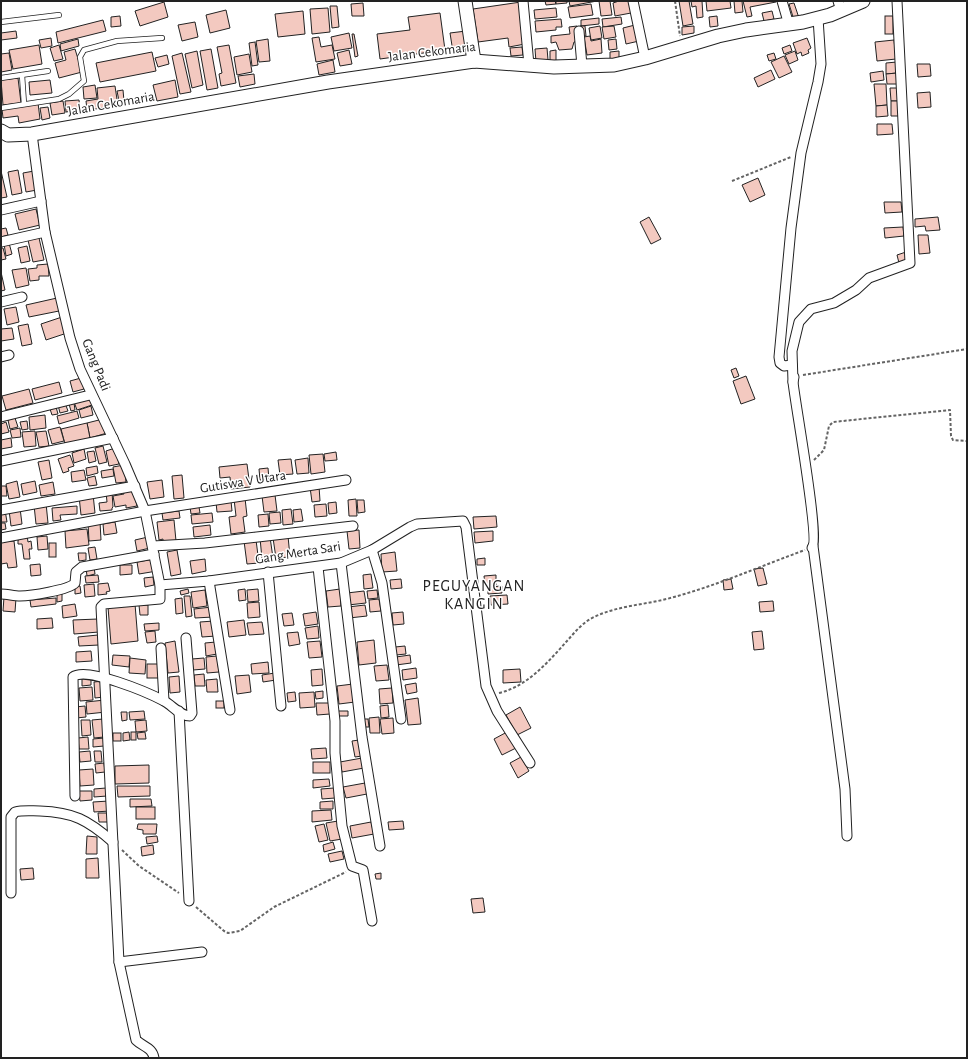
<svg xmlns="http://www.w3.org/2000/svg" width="968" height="1059" viewBox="0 0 968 1059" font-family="'Alegreya Sans',sans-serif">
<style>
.building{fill:#f3c9c0;stroke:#222}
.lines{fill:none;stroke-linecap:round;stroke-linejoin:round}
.lane-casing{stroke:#222;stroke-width:6}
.street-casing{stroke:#222;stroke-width:11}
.secondary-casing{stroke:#222;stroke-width:15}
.path{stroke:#646464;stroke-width:2;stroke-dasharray:3 2;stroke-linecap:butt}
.lane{stroke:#fff;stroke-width:4.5}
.street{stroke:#fff;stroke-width:9}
.secondary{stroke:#fff;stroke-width:13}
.labels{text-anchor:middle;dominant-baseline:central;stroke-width:3;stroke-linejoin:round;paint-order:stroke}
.street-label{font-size:14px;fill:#222;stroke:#fff}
.quarter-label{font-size:16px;letter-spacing:1px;fill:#222;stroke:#fff}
</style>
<rect width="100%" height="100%" fill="#fff"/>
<g class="building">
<path d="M545,1H555L556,4L546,5Z"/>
<path d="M556,1H567V3L556,4Z"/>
<path d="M569,1H597L570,6Z"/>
<path d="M599,1H610L612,15L601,16Z"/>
<path d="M619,1H629L631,13L615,16L613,3Z"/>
<path d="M679,1H689L693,24L683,26Z"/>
<path d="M691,1H702L703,17L697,18L696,6L692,7Z"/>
<path d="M706,1H730L731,8L707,11Z"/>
<path d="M734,1H742L743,12L735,13Z"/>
<path d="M743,1H776V2L750,7L752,16L747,17Z"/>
<path d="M164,2L168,17L140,26L135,11Z"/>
<path d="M521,2L525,44L509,47L508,38L478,42L473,9Z"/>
<path d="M363,3L364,16H352L351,4Z"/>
<path d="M794,3L799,18L794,20L789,4Z"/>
<path d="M591,4L593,15L570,18L568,7Z"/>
<path d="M330,6H337L339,27L332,28Z"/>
<path d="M328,8L330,32L312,34L310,9Z"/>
<path d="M556,8L557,17L535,19L534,10Z"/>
<path d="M226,10L230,28L210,33L206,15Z"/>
<path d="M303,11L305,34L278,37L275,14Z"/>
<path d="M772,11L774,19L764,21L762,13Z"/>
<path d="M440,13L445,50L380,59L377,34L410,30L408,17Z"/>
<path d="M120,16L121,26L111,27V17Z"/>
<path d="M717,16L718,26L710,27L709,17Z"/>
<rect x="885" y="16" width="8" height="18"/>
<path d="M621,17L622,24L603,27L602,19Z"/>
<path d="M599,18V24L581,26V20Z"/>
<path d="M561,19L562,27H556V30L536,32L535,21Z"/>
<path d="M103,20L106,31L58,43L56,32Z"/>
<path d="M195,22L198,37L182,41L178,25Z"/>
<path d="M635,25L639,41L626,44L623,28Z"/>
<path d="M577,26L579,41L574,42L572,49L559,50L556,42L551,43V36L570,34L569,27Z"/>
<path d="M580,26H585L586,36H582Z"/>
<path d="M600,26L602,38L591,40L589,28Z"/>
<path d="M614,26L616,37L604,39L602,27Z"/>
<path d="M694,26V33L682,35V27Z"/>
<path d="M16,31L17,38L1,40V33Z"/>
<path d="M466,31L468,49L453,52L450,33Z"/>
<path d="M349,33L352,48L334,51L331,37Z"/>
<path d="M352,34H354L358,56L355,57Z"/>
<path d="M590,36L591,41L601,39L602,53L587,55L584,37Z"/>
<path d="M319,37L321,47L332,45L335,59L316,62L312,38Z"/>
<path d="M51,38L52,46L41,48L39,40Z"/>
<path d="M807,38L811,48L808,50L809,53L802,56L801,52L797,54L793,43Z"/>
<path d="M78,39L79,46L61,51L60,44Z"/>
<path d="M268,39L270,61L259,62L256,41Z"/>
<path d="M616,39L617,49L609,50L608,40Z"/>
<path d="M894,40L896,59L877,61L875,42Z"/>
<path d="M255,42L258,65L252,66L249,43Z"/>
<path d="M39,45L42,64L13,69L9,50Z"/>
<path d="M59,45L63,59L54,61L50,48Z"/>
<path d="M229,45L236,83L221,86L219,74L222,73L217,47Z"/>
<path d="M790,45L792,51L784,54L782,48Z"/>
<path d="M522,47L523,55L511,56L510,48Z"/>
<path d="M547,48L548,60L536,62L535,49Z"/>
<path d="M75,49L82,72L59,78L55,63L66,60L64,52Z"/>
<path d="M211,49L218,88L207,90L200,51Z"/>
<path d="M349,50L352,64L340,66L337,53Z"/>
<path d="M556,50V61H550V51Z"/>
<path d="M197,51L203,85L192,88L185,54Z"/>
<path d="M619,51V60H610V52Z"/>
<path d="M795,51L798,60L789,64L785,55Z"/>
<path d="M152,52L156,71L100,82L96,63Z"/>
<path d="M9,53L12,70L1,72V54Z"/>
<path d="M182,53L191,92L180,94L172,56Z"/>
<path d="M774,53L776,59L769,61L767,55Z"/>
<path d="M249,54L252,72L237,75L234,57Z"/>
<path d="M167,55L169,64L158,67L155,58Z"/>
<path d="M784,56L792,72L779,78L771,62Z"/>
<path d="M333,60L335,72L319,75L317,64Z"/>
<path d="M897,62V73L886,74V63Z"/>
<path d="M917,64H930L931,76L918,77Z"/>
<path d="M771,70L775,79L758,87L754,78Z"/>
<path d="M883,71L884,80L871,82L870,73Z"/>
<path d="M897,73L898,84H887L886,74Z"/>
<path d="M254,74L255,84L240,87L238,76Z"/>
<path d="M18,78L21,103L3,105L1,80Z"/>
<path d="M50,80L52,93L30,95L29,82Z"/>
<path d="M175,80L178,97L157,101L153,85Z"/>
<path d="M874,84H886L887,105L876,106Z"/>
<path d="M95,85L97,98L84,99L83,87Z"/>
<path d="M115,86L118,106L87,110L86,101L98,99L97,88Z"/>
<path d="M890,88H900V101H891Z"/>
<path d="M123,90L124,101H119L117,91Z"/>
<path d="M930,92L931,107L918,108L917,93Z"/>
<path d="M79,100L80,110L66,112L65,101Z"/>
<path d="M63,101L65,113L52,115L50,103Z"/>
<path d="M891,101H900L901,116H891Z"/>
<path d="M38,103L40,119L19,123L18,116L3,118L2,109Z"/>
<path d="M887,105L888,116L876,117V106Z"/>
<path d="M48,107L50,118L42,120L40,108Z"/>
<path d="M877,124H892L893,134L877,135Z"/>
<path d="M18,170L22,193L12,195L8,172Z"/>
<path d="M1,171L7,197L1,198Z"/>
<path d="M34,171L37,190L26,192L23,173Z"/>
<path d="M758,178L765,195L750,202L742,185Z"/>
<path d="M884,202H901L902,212L885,213Z"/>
<path d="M36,209L40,225L19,230L15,214Z"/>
<path d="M649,217L661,239L651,244L640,222Z"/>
<path d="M938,217L940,230L926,231L925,226L915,227V219Z"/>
<path d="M903,227L904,236L885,238L884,228Z"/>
<path d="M6,228L8,235L1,237V229Z"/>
<path d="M918,235H928L930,253L919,254Z"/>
<path d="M39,238L44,260L33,262L28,240Z"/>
<path d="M9,243L12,254L6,256L4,244Z"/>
<path d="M27,246L30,261L21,263L18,248Z"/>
<path d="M1,248H3L6,259L1,260Z"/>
<path d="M906,252L908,260L899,263L897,255Z"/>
<path d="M48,264L49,276H39V280L30,281L28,269L37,268V265Z"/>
<path d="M26,268L29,285L16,288L12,270Z"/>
<path d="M1,272L5,290L1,291Z"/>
<path d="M57,298L59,311L29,317L26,305Z"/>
<path d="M16,307L19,322L7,325L4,309Z"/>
<path d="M62,317L67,333L46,340L41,324Z"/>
<path d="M28,324L32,344L22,346L18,326Z"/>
<path d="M12,328L14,339L1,341V329Z"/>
<path d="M736,368L739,376L734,378L731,370Z"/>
<path d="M746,376L755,399L741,404L733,381Z"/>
<path d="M81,378L84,389L73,392L70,381Z"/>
<path d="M59,382L62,393L35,400L32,389Z"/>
<path d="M29,389L33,403L6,410L2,396Z"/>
<path d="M90,398L92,405L77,410L74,402Z"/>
<path d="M65,403L68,411L60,413L58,405Z"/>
<path d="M74,403L75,410L71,411L69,404Z"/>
<path d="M91,406L93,415L81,418L79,410Z"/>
<path d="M56,407L58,414L52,415L50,409Z"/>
<path d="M77,411L79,418L59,424L57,416Z"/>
<path d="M45,415L46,428L30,430L29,417Z"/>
<path d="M15,418L18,427L10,429L8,420Z"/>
<path d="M103,419L107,433L90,438L87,423Z"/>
<path d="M27,421L28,429L22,430L20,422Z"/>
<path d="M6,422L9,432L1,434V424Z"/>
<path d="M87,423L90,438L65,444L61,429Z"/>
<path d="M60,427L64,441L52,444L48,430Z"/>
<path d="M20,428L21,437L12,438L10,430Z"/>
<path d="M35,431L36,446L24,447L22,432Z"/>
<path d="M46,431L49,446L39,447L36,432Z"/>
<path d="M11,438L12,447L1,449V440Z"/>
<path d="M103,446L107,462L99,464L95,448Z"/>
<path d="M115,448L119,464L109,466L106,451Z"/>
<path d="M84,449L86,459L74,463L72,453Z"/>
<path d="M94,451L96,461L89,463L87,452Z"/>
<path d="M336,452L337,460L325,461L324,454Z"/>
<path d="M323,454L325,472L311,474L309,455Z"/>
<path d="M70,455L74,466L68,468L69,471L63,473L58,459Z"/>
<path d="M308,458L309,473L297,474L295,460Z"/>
<path d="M291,459L293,474L280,475L278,460Z"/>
<path d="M49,460L52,478L42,480L38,462Z"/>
<path d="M247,464L250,487L231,489L230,477L220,478L219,467Z"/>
<path d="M124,465L126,482L116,483L113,467Z"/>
<path d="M97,466L98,473L87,476L86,468Z"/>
<path d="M268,468L269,479L260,480L259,469Z"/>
<path d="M113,469L114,476L102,478L101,471Z"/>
<path d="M84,470L86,480L72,482L71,472Z"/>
<path d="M182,475L184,498L174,499L172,476Z"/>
<path d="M95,476L97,485L89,486L87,478Z"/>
<path d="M162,480L164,497L150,499L147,482Z"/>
<path d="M17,481L20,497L9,499L6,484Z"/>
<path d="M35,481L37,492L23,495L21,484Z"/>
<path d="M53,482L55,494L41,496L39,485Z"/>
<path d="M1,486H6L7,496H1Z"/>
<path d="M319,486L320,501L312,502L310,487Z"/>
<path d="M133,488L137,506L126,508V505L115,507L113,496L124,494L123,490Z"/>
<path d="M106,492H112L113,507L112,508V510L100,511L99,503L107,502Z"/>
<path d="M93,494L95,513L81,515L79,496Z"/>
<path d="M275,495L277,511L264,512L262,496Z"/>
<path d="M245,498L247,516L243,517L245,532L231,534L229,517L236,516L234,499Z"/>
<path d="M356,499L357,516H349L348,500Z"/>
<path d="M357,500H364L365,512L358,513Z"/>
<path d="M231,501L232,511L217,512L216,502Z"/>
<path d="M336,502L337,513L329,514L328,503Z"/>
<path d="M46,503L48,523L36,524L34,505Z"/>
<path d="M326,504L327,516L315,517L314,505Z"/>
<path d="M77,506V514L60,515L61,520L53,521L52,508Z"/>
<path d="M190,507H199L200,513L191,514Z"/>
<path d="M20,508L22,524L11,526L9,510Z"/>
<path d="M291,509L293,524L283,525L282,510Z"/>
<path d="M301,509L303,521L294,522L293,510Z"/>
<path d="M1,510H5L7,522H1Z"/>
<path d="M179,511L180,518L163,520L162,513Z"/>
<path d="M280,512L281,523L270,524L269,513Z"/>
<path d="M212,513L213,522L192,524L191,515Z"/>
<path d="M268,514L269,526L259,527L258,515Z"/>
<path d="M496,516L497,527L474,529L473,517Z"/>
<path d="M174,520L176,541L163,542V539L159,540L157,522Z"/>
<path d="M100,522L101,540L89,541L88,523Z"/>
<path d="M115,522L117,533L104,535L103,524Z"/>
<path d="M1,523H5L6,529L1,530Z"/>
<path d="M210,525L211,535L194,537L193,527Z"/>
<path d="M87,529L89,545L66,548L65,531Z"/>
<path d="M359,530L360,548L349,549L347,531Z"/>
<path d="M493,531V541L475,543L474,532Z"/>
<path d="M27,535L28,542L31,541L32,549H29L30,559H24L22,544H18V540L21,539V536Z"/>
<path d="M47,536L48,549L38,550L37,537Z"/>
<path d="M288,536L290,557L276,558L273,538Z"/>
<path d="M148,537L150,548L137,551L135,540Z"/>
<path d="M270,537L273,558L262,559L260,538Z"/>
<path d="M256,540L259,563L247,564L244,541Z"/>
<path d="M14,541L17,567L8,568L7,563L1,564V542Z"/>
<rect x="49" y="543" width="7" height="14"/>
<path d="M95,547L97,559L90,560L88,548Z"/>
<path d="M177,550L181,574L171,576L167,552Z"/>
<path d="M395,552L397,571L382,572L381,554Z"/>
<path d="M78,553H86V560L79,561Z"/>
<path d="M485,558V565H477V559Z"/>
<path d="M154,559L157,571L139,574L137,562Z"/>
<path d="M205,559L206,571L192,574L190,561Z"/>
<path d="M40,564L41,575L31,576L30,565Z"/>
<path d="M120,565H132V574L120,575Z"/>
<path d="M94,567L95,574L87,576L86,568Z"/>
<path d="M763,568L767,584L758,586L754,569Z"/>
<path d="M371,574L373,588L364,589L363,575Z"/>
<path d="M98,575L99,582L86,583L85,576Z"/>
<path d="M496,575V585H485L484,576Z"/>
<path d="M153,577L154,585L145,587L144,578Z"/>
<path d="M401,579L402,588L391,589L390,580Z"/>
<path d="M731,579L733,589L724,590L723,580Z"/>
<path d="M108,583L110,591L106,592L107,594L98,595V584Z"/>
<path d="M94,584L95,596L85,597L84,585Z"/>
<path d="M75,586H80L81,593L75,594Z"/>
<path d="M502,586V593L488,594V587Z"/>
<path d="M188,589L189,593L181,595L180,591Z"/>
<path d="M245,589L246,600L239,601L238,590Z"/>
<path d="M258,589L259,601L248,602L247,590Z"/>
<path d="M340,589L341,606L328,607L326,591Z"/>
<path d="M205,590L207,606L193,608L191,592Z"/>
<path d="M377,590L378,598L368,599L367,591Z"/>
<path d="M364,591L366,603L348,605L347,593Z"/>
<path d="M57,592H62V601L57,602Z"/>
<path d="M507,595L508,604L491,605L490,596Z"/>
<path d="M184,596H190L192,616L186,617Z"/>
<path d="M4,597L16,598L15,612L3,611Z"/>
<path d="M56,598V604L31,607L30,600Z"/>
<path d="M182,598L183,613L176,614L175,599Z"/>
<path d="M379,599L381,611L370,612L369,600Z"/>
<path d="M773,601L774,611L760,612L759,602Z"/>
<path d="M259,602L260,617L248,618L247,603Z"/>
<path d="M75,604L77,616L63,618L62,606Z"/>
<path d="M135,604L138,641L111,644L108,607Z"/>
<path d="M139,605H148V615H140Z"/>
<path d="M365,605L367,616L349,618L348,607Z"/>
<path d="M212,607L213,617L195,618L194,609Z"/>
<path d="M316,612L318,624L305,626L303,614Z"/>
<path d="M403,612L404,624L393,625L392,613Z"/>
<path d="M292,613L294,625L284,626L282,614Z"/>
<path d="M52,618L53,628L37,629V619Z"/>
<path d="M98,619L99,632L74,634L73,620Z"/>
<path d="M244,620L246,635L229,637L227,622Z"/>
<path d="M214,621L216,636L202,637L200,622Z"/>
<path d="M262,622L264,634L249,635L247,623Z"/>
<path d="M159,623V630L145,631L144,624Z"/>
<path d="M318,626L319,638L307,639L305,628Z"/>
<path d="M155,631L156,642L147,643L145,632Z"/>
<path d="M762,631L764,649L754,650L752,632Z"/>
<path d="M298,632L300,644L289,646L287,633Z"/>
<path d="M98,635L99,645L79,646L78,637Z"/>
<path d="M374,640L376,663L359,665L357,642Z"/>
<path d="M175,641L179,672L168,673L165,643Z"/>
<path d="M320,641L322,657L309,658L307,642Z"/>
<path d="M216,642L217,654L206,656L205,643Z"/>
<path d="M405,646L406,654L396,655L395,647Z"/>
<path d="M91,651L92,661L76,662V652Z"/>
<path d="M113,655L130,656L129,667L112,665Z"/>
<path d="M410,655L411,663L396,665V657Z"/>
<path d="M217,656L219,672L207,673L206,657Z"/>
<path d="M130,658L146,660L145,674L129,673Z"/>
<path d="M204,658L205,669L193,670L192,659Z"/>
<path d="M268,662L269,673L252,674L251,664Z"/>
<rect x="147" y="664" width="14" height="14"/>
<path d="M387,665L389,680L376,681L374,666Z"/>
<path d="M416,668L417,678L403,680L402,670Z"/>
<path d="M322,669L323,685L312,686L311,670Z"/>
<path d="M520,669L521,682L503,683V670Z"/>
<path d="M275,673L276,680L263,682L262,675Z"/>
<path d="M204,674L205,686H195L194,675Z"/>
<path d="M249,675L251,692L237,694L235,676Z"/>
<path d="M179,676L180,692L170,693L169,677Z"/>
<path d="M91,677V685L82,686V678Z"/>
<path d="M217,679L218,692H207L206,680Z"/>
<path d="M103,681L104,697L95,698L94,682Z"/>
<path d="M416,683L417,692L407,694L405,685Z"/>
<path d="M353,684L355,702L339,704L337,686Z"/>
<path d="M92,687L93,700L80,701L79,688Z"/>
<path d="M392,688L393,703L380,704L379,689Z"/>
<path d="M323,691V698L316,699L315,692Z"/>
<path d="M295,692L296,701L288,702L287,693Z"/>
<path d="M314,692L315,707L300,708L299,693Z"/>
<path d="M418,698L421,724L408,725L405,700Z"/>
<path d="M105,700L106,712L87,714L86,702Z"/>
<rect x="216" y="701" width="8" height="7"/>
<path d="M316,703H330V714L317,715Z"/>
<path d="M388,705L389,717L381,718L380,706Z"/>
<path d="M85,706L86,717L76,718L75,707Z"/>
<path d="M520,707L531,728L517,735L506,715Z"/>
<path d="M144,711L145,719L130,720L129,712Z"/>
<path d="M338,711H348V716H339Z"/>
<path d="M121,712H127V720L122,721Z"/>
<path d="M379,717L380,733H370L369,718Z"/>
<path d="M393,718L394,733L382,734L380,719Z"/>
<path d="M103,719L104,737L94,738L92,720Z"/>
<path d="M362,719H368L369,727H363Z"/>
<path d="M81,720H90L91,735L82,736Z"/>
<path d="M146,720L147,731L136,732L135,721Z"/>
<path d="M129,732L130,740L123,741V733Z"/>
<rect x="131" y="732" width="5" height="8"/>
<path d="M145,732L146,739H138L137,733Z"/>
<path d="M507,732L516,748L502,755L494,739Z"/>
<rect x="113" y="733" width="8" height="8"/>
<path d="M88,737L89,749H79L78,738Z"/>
<path d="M104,738V746L93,747V739Z"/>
<path d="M359,740L362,756L355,757L352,741Z"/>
<path d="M326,748L327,758L312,759L311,749Z"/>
<path d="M90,751L91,761L80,762L79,752Z"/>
<path d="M94,751H101L102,762H95Z"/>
<path d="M521,757L529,771L518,778L510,763Z"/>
<path d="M362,758L364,768L342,772L340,762Z"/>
<rect x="313" y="762" width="17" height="11"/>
<path d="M104,763L105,772L96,773L95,764Z"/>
<path d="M149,765V783L115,784V766Z"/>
<path d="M93,769L94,785L80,786L79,770Z"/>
<path d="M329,779L330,786L313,788V780Z"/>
<path d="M365,783L367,794L346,798L343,787Z"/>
<path d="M117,786H150V796L118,797Z"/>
<path d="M106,788L107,796L94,797V789Z"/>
<path d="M334,788L335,798L322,799L321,789Z"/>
<path d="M79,791H92V800L80,801Z"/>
<path d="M130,799H151L152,806L130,807Z"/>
<path d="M109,801L110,811L94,812L93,802Z"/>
<path d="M333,801V809H320V802Z"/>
<rect x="136" y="807" width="19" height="12"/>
<path d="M331,810L332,820L312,822V811Z"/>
<path d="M98,813H111V822H99Z"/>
<path d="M338,821L342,839L330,841L326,823Z"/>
<path d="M403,821L404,829L389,830L388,822Z"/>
<path d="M371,822L374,834L352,838L350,826Z"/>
<path d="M138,824H157L156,834H143V830L137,829Z"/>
<path d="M324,824L328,840L319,842L315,826Z"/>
<path d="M87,836L97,837V854H86Z"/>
<path d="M157,836L158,842L147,844L146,837Z"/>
<path d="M333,842L335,849L324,852L323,845Z"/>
<path d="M153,845L154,854L142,856L141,847Z"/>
<path d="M342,851L344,859L330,862L328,854Z"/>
<path d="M98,858L99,878H86V859Z"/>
<path d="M33,868L34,879L21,880L20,869Z"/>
<path d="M381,873V879H376L375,874Z"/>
<path d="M483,898L485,912L473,913L471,899Z"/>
</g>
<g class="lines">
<defs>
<g id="lane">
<path d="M1,22L59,15"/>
<path d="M22,75L24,104"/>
<path d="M1,78L48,71"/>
<path d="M1,108L59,99L69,94L84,81L80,57L84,50L117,41L162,38"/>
</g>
<g id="street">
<path d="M523,1L529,65"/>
<path d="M633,1L645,58"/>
<path d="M782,1L789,25"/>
<path d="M838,1L841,11"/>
<path d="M579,31L582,66"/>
<path d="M32,134L45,232L70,338L80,369L125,464L145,511L160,585V599L104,604L101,607L119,962L136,1040C143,1047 152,1047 154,1058"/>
<path d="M1,210L41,201"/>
<path d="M1,242L45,232"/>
<path d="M1,302L22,297"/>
<path d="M1,357L9,355"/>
<path d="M792,365L784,366L780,363L779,357L791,228L801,153L818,82L821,64L818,18"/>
<path d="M794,377L793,382C795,403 820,539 812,548"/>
<path d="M793,382L792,351L799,322L811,309L834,303L856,290L869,278L910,263L897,1"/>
<path d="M1,417L90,395"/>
<path d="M1,461L113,438"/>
<path d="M1,510L135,486"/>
<path d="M1,538L145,511L346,480"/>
<path d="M153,546L205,543L353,526"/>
<path d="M813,546L845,789L847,836"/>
<path d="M372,550L382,583L401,719"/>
<path d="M341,563L362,737L380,846"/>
<path d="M318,567L335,721V753L342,826L352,866L363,870L372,921"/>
<path d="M268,572L281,706"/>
<path d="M209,581L230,710"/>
<path d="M160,585L209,581L341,563L372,550L410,527L417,524L463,521L466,527L486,686L497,711L530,763"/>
<path d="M1,594C7,594 14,596 20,596C30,596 69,590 75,583L76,572L82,567L154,554"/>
<path d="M161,648L164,701"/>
<path d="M179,711L189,901"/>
<path d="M75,796L73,677C86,666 149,693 164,701C172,705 180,716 190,716L192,713L186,638"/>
<path d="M11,893V817L15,812C23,810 31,811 40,811C73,812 88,820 113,842"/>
<path d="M119,962L202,952"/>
</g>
<g id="secondary">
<path d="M465,1L474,61"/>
<path d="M1,131L8,135L32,134L328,82L474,61L554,67L614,65L645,58L718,36L746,30L803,22L830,15L863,1"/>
</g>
</defs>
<use href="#lane" class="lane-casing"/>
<use href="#street" class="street-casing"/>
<use href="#secondary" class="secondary-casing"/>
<g class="path">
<path d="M675,1L680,36"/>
<path d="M732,181L791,157"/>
<path d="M803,375L967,349"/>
<path d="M814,460L824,450L829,426L833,422L950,410L951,436L953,440L967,441"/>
<path d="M499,693C528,686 548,662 567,641C575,632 583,622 594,617C619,605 647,605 674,597C718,585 761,566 805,550"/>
<path d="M122,850L139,866L179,893"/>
<path d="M196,907L224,931L228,933L240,931L274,907L346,872"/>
</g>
<use href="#lane" class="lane"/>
<use href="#street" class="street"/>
<use href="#secondary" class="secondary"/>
</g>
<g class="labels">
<g class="street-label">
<text transform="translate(432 52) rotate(-7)">Jalan Cekomaria</text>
<text transform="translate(111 104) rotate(-10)">Jalan Cekomaria</text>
<text transform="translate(96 365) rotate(68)">Gang Padi</text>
<text transform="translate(243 482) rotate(-9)">Gutiswa V Utara</text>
<text transform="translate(298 553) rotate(-9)">Gang Merta Sari</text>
</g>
<g class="quarter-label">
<text x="474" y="586">PEGUYANGAN<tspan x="474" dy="18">KANGIN</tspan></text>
</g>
</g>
<rect width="968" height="1059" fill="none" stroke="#222222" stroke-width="4"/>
</svg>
